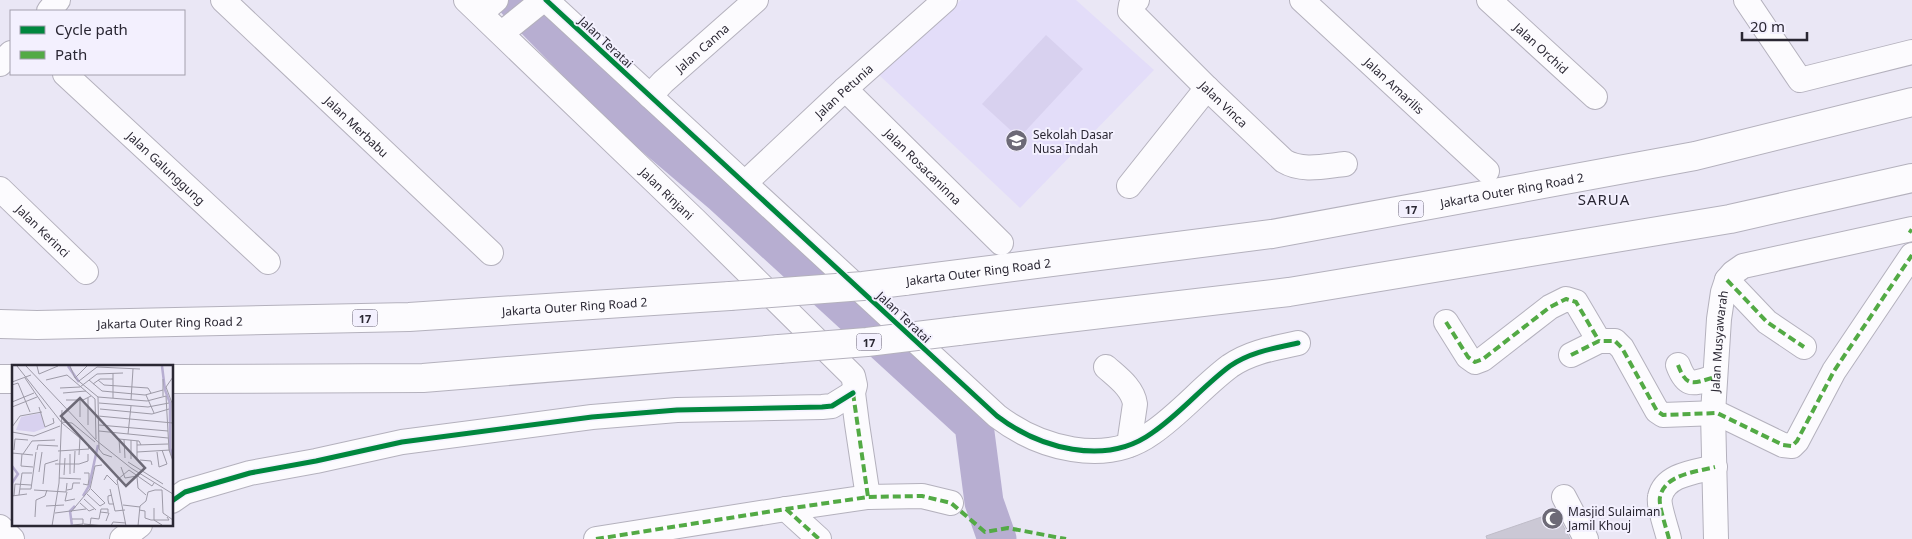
<svg xmlns="http://www.w3.org/2000/svg" width="1912" height="539" viewBox="0 0 1912 539" font-family="'Noto Sans',sans-serif">
<style>
.built{fill:#e3ddf9}
.green{fill:#d8d1ef}
.lines{fill:none;stroke-linecap:round;stroke-linejoin:round}
.river{stroke:#b7aed1;stroke-width:39}
.building{fill:#cbc8d5;stroke:#bfbcc8}
.minor-casing{stroke:#b4b1bd;stroke-width:26}
.highway-casing{stroke:#b4b1bd;stroke-width:30}
.minor{stroke:#fcfbfe;stroke-width:24}
.highway{stroke:#fcfbfe;stroke-width:28}
.highway-bridge-casing{stroke:#b4b1bd;stroke-width:30;stroke-linecap:butt}
.highway-bridge{stroke:#fcfbfe;stroke-width:28}
.quiet{stroke:#53aa45;stroke-width:4;stroke-dasharray:8 4;stroke-linecap:butt}
.cycleway-casing{stroke:#f3f0fe;stroke-width:8}
.cycleway{stroke:#00873e;stroke-width:5}
.labels{text-anchor:middle;dominant-baseline:central;stroke-width:4;stroke-linejoin:round;paint-order:stroke}
.shield{fill:#f3f0fe;stroke:#666370;stroke-width:1}
.shield-label{font-size:11px;font-weight:bold;fill:#2a2733}
.street-label{font-size:12px;fill:#2a2733;stroke:#f3f0fe}
.poi-label{font-size:12px;fill:#2a2733;stroke:#f3f0fe;text-anchor:start}
.quarter-label{font-size:15px;letter-spacing:1px;fill:#2a2733;stroke:#f3f0fe}
.inset-river{fill:none;stroke:#b7aed1;stroke-width:2.5}
.inset-road{fill:none;stroke:#9d9aa7;stroke-width:1}
.view{fill:#6d6a77;fill-opacity:0.15;stroke:#6d6a77;stroke-width:2.5}
.inset-edge{fill:none;stroke:#2a2733;stroke-width:2.5}
</style>
<rect width="100%" height="100%" fill="#eae7f5"/>
<path class="built" d="M961,0H1076L1154,70L1020,208L878,74Z"/>
<path class="green" d="M1046,35L1083,69L1019,138L982,104Z"/>
<g class="lines">
<path class="river" d="M516,0L630,116L722,194L974,425L984,502L997,539"/>
</g>
<path class="building" d="M1556,512L1570,539H1487L1486,536Z"/>
<g class="lines">
<defs>
<g id="minor">
<path id="s1" d="M223,0L491,253"/>
<path id="s2" d="M466,0L695,220L853,376L855,385L853,393L857,424L868,497"/>
<path d="M546,0L997,416C1039,448 1105,467 1152,433C1180,414 1203,386 1230,366C1250,352 1275,348 1298,343"/>
<path id="s3" d="M1137,0L1131,5L1130,11L1207,88L1284,161C1302,172 1325,166 1345,164"/>
<path id="s4" d="M1302,0L1487,171"/>
<path id="s5" d="M1489,0L1595,97"/>
<path d="M1746,0L1800,80L1912,52"/>
<path d="M49,11L58,0"/>
<path d="M481,13L496,0"/>
<path d="M502,33L543,0"/>
<path d="M0,64L11,53"/>
<path id="s6" d="M65,74L268,262"/>
<path id="s7" d="M845,89L1001,243"/>
<path id="s8" d="M650,96L663,82L756,0"/>
<path id="s9" d="M745,183L845,89L945,0"/>
<path d="M1129,186L1207,88"/>
<path id="s10" d="M0,189L86,272"/>
<path d="M1727,280L1767,322L1804,347"/>
<path d="M1446,322L1468,357L1475,362L1483,359L1550,307L1566,299L1576,302L1599,341"/>
<path d="M1571,355L1599,341H1615L1622,348L1657,411L1663,415L1717,413L1783,445L1792,446L1797,441L1834,371L1912,255"/>
<path d="M1678,365C1687,389 1694,383 1715,377"/>
<path d="M1106,367C1117,377 1133,388 1135,404L1129,445"/>
<path d="M1564,497L1586,539"/>
<path d="M172,501L185,492L250,473L316,461L402,442L592,417L677,410L822,407L832,406L853,393"/>
<path d="M786,509L819,539"/>
<path d="M0,527L12,539"/>
<path d="M122,539L140,525"/>
<path d="M596,539L786,509L868,497L922,496L951,503"/>
<path d="M1669,539C1667,530 1658,505 1660,497C1665,474 1696,472 1715,467"/>
<path id="s11" d="M1716,539L1713,413L1719,319L1723,292L1727,280L1733,273L1743,266L1912,229"/>
</g>
<g id="highway">
<path id="s12" d="M904,281L1272,234L1695,156L1912,102"/>
<path id="s13" d="M0,324L37,325L409,317L730,296"/>
<path d="M958,331L1289,292L1730,219L1912,178"/>
<path d="M0,379H14"/>
<path d="M172,379L423,378L779,349"/>
</g>
</defs>
<use href="#minor" class="minor-casing"/>
<use href="#highway" class="highway-casing"/>
<use href="#minor" class="minor"/>
<use href="#highway" class="highway"/>
<defs>
<g id="highway-bridge">
<path d="M730,296L863,286L904,281"/>
<path d="M779,349L867,342L958,331"/>
</g>
</defs>
<use href="#highway-bridge" class="highway-bridge-casing"/>
<use href="#highway-bridge" class="highway-bridge"/>
<g class="quiet">
<path d="M1909,230L1912,232"/>
<path d="M1727,280L1767,322L1804,347"/>
<path d="M1446,322L1468,357L1475,362L1483,359L1550,307L1566,299L1576,302L1599,341"/>
<path d="M1571,355L1599,341H1615L1622,348L1657,411L1663,415L1717,413L1783,445L1792,446L1797,441L1834,371L1912,255"/>
<path d="M1678,365C1687,389 1694,383 1715,377"/>
<path d="M853,393L868,497"/>
<path d="M786,509L819,539"/>
<path d="M596,539L786,509L868,497L922,496L951,503L985,532L1008,528L1066,539"/>
<path d="M1669,539C1667,530 1658,505 1660,497C1665,474 1696,472 1715,467"/>
</g>
<defs>
<g id="cycleway">
<path d="M546,0L997,416C1039,448 1105,467 1152,433C1180,414 1203,386 1230,366C1250,352 1275,348 1298,343"/>
<path d="M172,501L185,492L250,473L316,461L402,442L592,417L677,410L822,407L832,406L853,393"/>
</g>
</defs>
<use href="#cycleway" class="cycleway-casing"/>
<use href="#cycleway" class="cycleway"/>
</g>
<defs>
<symbol id="school-disc" viewBox="-11 -11 22 22"><circle r="9.5" fill="#6d6a77" stroke="#f3f0fe"/><path d="M0-5L7-2L0 1L-7-2ZM-4 1L0 2.5L4 1V4Q0 6-4 4Z" fill="#fff"/></symbol>
<symbol id="mosque-disc" viewBox="-11 -11 22 22"><circle r="9.5" fill="#6d6a77" stroke="#f3f0fe"/><path d="M3.5-4.9A6 6 0 1 0 3.5 4.9A5 5 0 1 1 3.5-4.9Z" fill="#fff"/></symbol>
</defs>
<g fill-rule="evenodd">
<use href="#school-disc" x="1004" y="128" width="25" height="25"/>
<use href="#mosque-disc" x="1540" y="506" width="25" height="25"/>
</g>
<g class="labels">
<g class="shield">
<rect x="1398.5" y="200.5" width="25" height="17" rx="4"/>
<rect x="352.5" y="309.5" width="25" height="17" rx="4"/>
<rect x="856.5" y="333.5" width="25" height="17" rx="4"/>
</g>
<g class="shield-label">
<text x="1411" y="209">17</text>
<text x="365" y="318">17</text>
<text x="869" y="342">17</text>
</g>
<g class="street-label">
<text transform="translate(606 42) rotate(43)">Jalan Teratai</text>
<text stroke="none"><textPath href="#s8" startOffset="71">Jalan Canna</textPath></text>
<text stroke="none"><textPath href="#s5" startOffset="71">Jalan Orchid</textPath></text>
<text stroke="none"><textPath href="#s4" startOffset="126">Jalan Amarilis</textPath></text>
<text stroke="none"><textPath href="#s9" startOffset="135">Jalan Petunia</textPath></text>
<text stroke="none"><textPath href="#s3" startOffset="146">Jalan Vinca</textPath></text>
<text stroke="none"><textPath href="#s1" startOffset="184">Jalan Merbabu</textPath></text>
<text stroke="none"><textPath href="#s7" startOffset="110">Jalan Rosacaninna</textPath></text>
<text stroke="none"><textPath href="#s6" startOffset="138">Jalan Galunggung</textPath></text>
<text stroke="none"><textPath href="#s12" startOffset="615">Jakarta Outer Ring Road 2</textPath></text>
<text stroke="none"><textPath href="#s2" startOffset="279">Jalan Rinjani</textPath></text>
<text stroke="none"><textPath href="#s10" startOffset="60">Jalan Kerinci</textPath></text>
<text stroke="none"><textPath href="#s12" startOffset="75">Jakarta Outer Ring Road 2</textPath></text>
<text stroke="none"><textPath href="#s13" startOffset="575">Jakarta Outer Ring Road 2</textPath></text>
<text transform="translate(904 317) rotate(43)">Jalan Teratai</text>
<text stroke="none"><textPath href="#s13" startOffset="170">Jakarta Outer Ring Road 2</textPath></text>
<text stroke="none"><textPath href="#s11" startOffset="198">Jalan Musyawarah</textPath></text>
</g>
<g class="poi-label">
<text x="1033" y="134">Sekolah Dasar<tspan x="1033" dy="14">Nusa Indah</tspan></text>
<text x="1568" y="511">Masjid Sulaiman<tspan x="1568" dy="14">Jamil Khouj</tspan></text>
</g>
<g class="quarter-label">
<text x="1604" y="199">SARUA</text>
</g>
</g>
<g transform="translate(12 365)">
<rect width="161" height="161" fill="#eae7f5"/>
<path d="M29,48L33,63L22,67L4,65L9,52Z" fill="#d8d1ef"/>
<path class="inset-river" d="M56,1L67,17M150,1L153,25L158,38V83L161,93M0,101L6,109L0,118M71,131L77,121L86,80M60,161L58,146L63,141"/>
<path class="inset-road" d="M5,1L50,58L82,85M14,1L85,76L119,103L161,129M25,1L27,9L46,1M58,1L63,13L86,32L87,84L91,89L100,92M101,8V33M161,12L154,22L160,38L161,89M13,13L34,44M63,13L75,1M151,14V31M34,15L55,10L83,34L84,74M77,15L90,26L133,30L151,25M86,15L92,20L136,23L139,28M67,16L85,2L128,4M0,17L19,10M81,19L88,14H101M0,20L6,18L18,47M48,23L68,22L85,9L111,8M51,28L74,26M134,30L142,48M154,31L157,85L161,96M86,32L135,36L154,31M54,35H71L79,31M68,35V52M119,35L121,4M0,37L22,28M87,38L136,42L157,38M0,42L25,32M27,42L33,62L42,58L41,53M88,44L140,49L157,44M86,51L161,58M49,57L60,58L83,77M76,60V33M87,60L156,66M0,62L8,51L30,47M87,66L156,73M0,67L22,71L48,61M116,69L119,41M112,75L113,93M119,75V94M125,76V93M125,80L156,79M2,85L3,74L16,75M25,85L26,80L46,81M46,86L77,84L76,79M125,87L158,85M145,87L147,102L155,99L150,85M0,88L21,90M108,88L107,74L127,76L129,80M10,89L9,101L21,102M11,89L20,76L43,75M67,90L68,72M128,95L139,96L140,100M116,97L151,119M43,99H67L76,96V89M109,102L113,113L125,111M27,107L30,87M62,108L63,86M58,109V89M52,110L53,93M125,112L126,123L134,130M47,113L69,114M92,115L95,110L105,120M31,119L33,99L46,95M71,119L76,120L77,114V108H72M8,124H19L24,87M98,124L103,146L113,145M22,125L54,127L55,118M55,125L60,124L61,118H68M55,127L53,136L63,134M75,129L88,141L93,138L79,124M7,130L10,108H20M100,130L96,131V135L97,139H102M0,131L15,129M2,131L3,119L19,120M72,134L84,145M68,138L77,146L82,144M111,140L128,142M34,141L52,140M142,143V155L150,160M127,145L133,146V153L139,155H157L155,152M59,147L78,124L83,101L90,100M88,147L97,148L94,156M43,148L74,144M23,152L24,135L33,131L35,125M60,154H71V159L61,160M72,159L92,161M40,161L47,118L50,45M78,161L79,153L87,154L89,144H96V147M99,161L101,157L114,158M114,161L105,115L117,105L140,121L142,118M126,161L128,141L134,136L136,127L143,125H150L151,148L161,155"/>
<path class="view" d="M68,33L133,103L114,121L49,51Z"/>
<rect width="161" height="161" class="inset-edge"/>
</g>
<rect x="10" y="10" width="175" height="65" fill="#f3f0fe" stroke="#a3a0ad"/>
<rect x="20" y="26" width="25" height="8" fill="#00873e" stroke="#a3a0ad"/>
<text x="55" y="35" font-size="15" fill="#2a2733">Cycle path</text>
<rect x="20" y="51" width="25" height="8" fill="#53aa45" stroke="#a3a0ad"/>
<text x="55" y="60" font-size="15" fill="#2a2733">Path</text>
<path d="M1742 32v8h65v-8" fill="none" stroke="#2a2733" stroke-width="2.5"/>
<text x="1750" y="32" font-size="15" fill="#2a2733" stroke="#f3f0fe" stroke-width="4" paint-order="stroke">20 m</text>
</svg>
